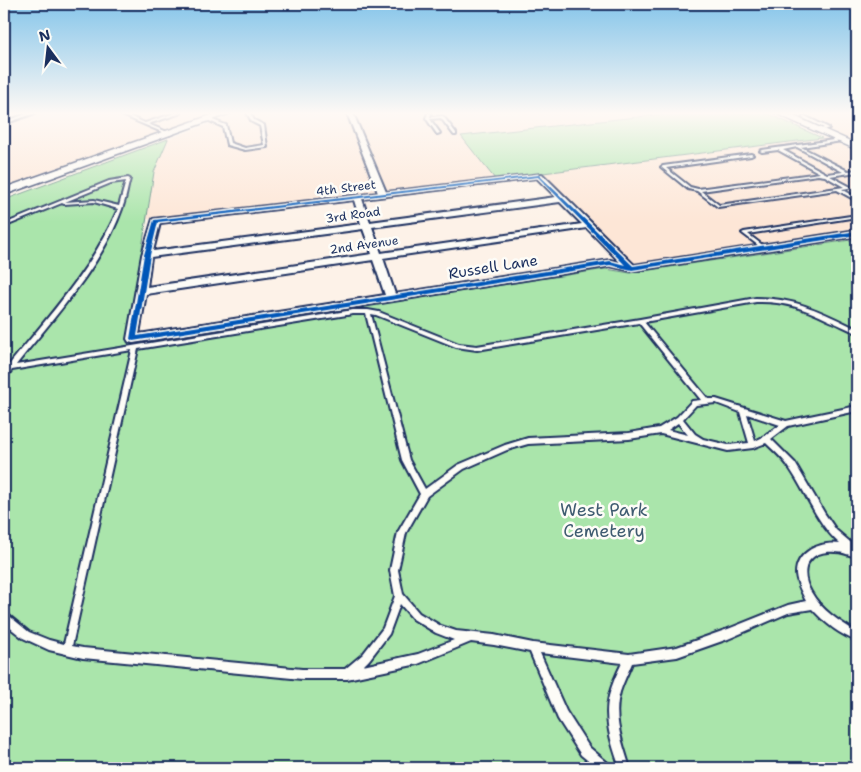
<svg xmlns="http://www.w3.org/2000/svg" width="861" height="772" viewBox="0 0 861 772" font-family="'Shantell Sans',sans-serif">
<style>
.built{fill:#fde6d6}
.green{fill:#aae5ab;stroke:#628a84}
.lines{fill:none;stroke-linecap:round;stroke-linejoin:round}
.lane-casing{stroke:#1b2f5e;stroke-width:4}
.street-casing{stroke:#1b2f5e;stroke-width:4}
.secondary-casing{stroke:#1b2f5e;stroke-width:3}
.lane{fill:#fdfcf7;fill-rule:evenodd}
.street{fill:#fdfcf7;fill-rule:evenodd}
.secondary{fill:#fdfcf7;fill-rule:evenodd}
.cycleway-casing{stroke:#fdfcf7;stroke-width:3}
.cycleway{fill:#0057b8;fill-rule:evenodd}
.labels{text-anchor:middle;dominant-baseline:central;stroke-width:5;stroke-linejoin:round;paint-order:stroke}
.far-street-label{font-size:12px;fill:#1b2f5e;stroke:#fdfcf7}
.street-label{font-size:15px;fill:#1b2f5e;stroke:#fdfcf7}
.near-park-label{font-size:18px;fill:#3f5c71;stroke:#fdfcf7}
</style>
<rect width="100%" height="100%" fill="#fdf2e8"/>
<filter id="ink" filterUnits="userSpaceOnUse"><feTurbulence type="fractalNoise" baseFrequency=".02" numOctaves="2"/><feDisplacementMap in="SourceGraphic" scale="10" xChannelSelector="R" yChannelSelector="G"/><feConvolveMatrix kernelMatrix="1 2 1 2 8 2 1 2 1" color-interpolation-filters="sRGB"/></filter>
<g filter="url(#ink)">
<g class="built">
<path d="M4,113H221L4,189Z"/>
<path d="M241,113H674L462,136L495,179L147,219L154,172L168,139Z"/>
<path d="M779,113H857V147L794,120Z"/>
<path d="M826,138L857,152V239L643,271L542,173Z"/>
</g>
<g class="green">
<path d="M674,113H767L822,138L495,179L461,136Z"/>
<path d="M168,139L154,172L127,343L606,269L630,273L857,239V768H4V200Z"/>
</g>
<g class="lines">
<defs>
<g id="lane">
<path d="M29,113H35L4,124V122Z"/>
<path d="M117,113H122L145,123L175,113H181L148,124L170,133L171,134L169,135Z"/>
<path d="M247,113H250L254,120L264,125L267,147L245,150L227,145L223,127L207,120L210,119L226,125L230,143L245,148L264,145L260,126L252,122Z"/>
<path d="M428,113H431L430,117L443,116L456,133V135H454L441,118L430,119L440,133L437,134L426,118Z"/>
<path d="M803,116H805L829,128L818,132V130L824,128L803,118Z"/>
<path d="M841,139L843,140L842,141L801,147L848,171L857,170V172L830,176L849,186V188L842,189L857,198V201L837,190L718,207L697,191L688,189L661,167L663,166L751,154L753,155L751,156L666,168L690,187L698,189L820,173L778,150L762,152L760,151L762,150ZM797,147L843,172L827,174L783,150ZM818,175L825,176L844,187L719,205L701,191Z"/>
<path d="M4,145H7L8,146L4,147Z"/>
<path d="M128,178L130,179C127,189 126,199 122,209C102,266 53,318 16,365L353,310H368L379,312L459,344L477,346L640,319L756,298C796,298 822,312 857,329V333C847,329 838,324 828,320C804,308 783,301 756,302L644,322L708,399H716L786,421L857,406V411L788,426L771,439L795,463L825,514L836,530L856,547L857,550V558C850,555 843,552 835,552C808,550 798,570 811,592C821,610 840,622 857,632V641C840,635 824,622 812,609L788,613L728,639L677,657L632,663C628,673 623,682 620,692C612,718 623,744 630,768H620C612,745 603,720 609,696C612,684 617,673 622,663L540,653L566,711L589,747L609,764L610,768H597L581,755L558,719L530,652L494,645L471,642L418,664L347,679H302L83,658L49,650L23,638L4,623V613L7,614L29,632L49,640L64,644L132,350L12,370L6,377H4V367L8,366C49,316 92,269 118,209L94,202L64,204L62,203L6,226H4V224L109,181ZM126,181L119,206L94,200L65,202L111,183ZM353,314H366L402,460L420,494L398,532L390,570L395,596L383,628L363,654L345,669H302L83,648L72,646L138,349ZM371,314L376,315L456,347L477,350L639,323L701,400L692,401L677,417L659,428L629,433L528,438L505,445L458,465L425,489L409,460ZM716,403L740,412L749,443L728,445L703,439L695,434L683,419L696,405ZM747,414L780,425L765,436L755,441ZM678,423L688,435L668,430ZM661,434L728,451L753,448L766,443C774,451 784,459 790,469C807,494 817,524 840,544C821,541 796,551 796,574C797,584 802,593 806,601L788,605L728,629L677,647L629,654L533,643L494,635L456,631L441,626L419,613L403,594L398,570L406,533L427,496L464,469L507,450L528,444L629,439ZM400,604L413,619L436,633L454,640L418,654L363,666L369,660L389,634Z"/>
<path d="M857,215V217L748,234L765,247V248L763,249L742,233L744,232Z"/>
</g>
<path id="street" d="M347,113H353L386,192L542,174L634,265L857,230V236L632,271L610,266L133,343L129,342L127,339L142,255L153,219L378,193ZM537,178L556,197L370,222L362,199ZM354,200L361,224L153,251L160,223ZM560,202L582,224L381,253L372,227ZM587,228L621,263L610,260L395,294L383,258ZM363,229L372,254L147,287L151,257ZM373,260L385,295L139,334L146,294Z"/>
<g id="secondary">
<path d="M217,113H231L4,195V188Z"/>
<path d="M775,113H787L857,144V150Z"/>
</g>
</defs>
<use href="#lane" class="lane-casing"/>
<use href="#street" class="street-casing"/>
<use href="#secondary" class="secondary-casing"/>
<use href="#lane" class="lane"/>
<use href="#street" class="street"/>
<use href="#secondary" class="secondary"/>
<defs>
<path id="cycleway" d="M539,175L633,266L857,231V235L632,270L610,265L133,341L130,339L144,255L154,220ZM538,177L625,265L610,261L137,336L150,255L158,222Z"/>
</defs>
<use href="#cycleway" class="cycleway-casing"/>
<use href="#cycleway" class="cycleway"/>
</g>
</g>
<linearGradient id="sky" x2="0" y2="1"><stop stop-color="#85c5ea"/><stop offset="0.51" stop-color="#fef9f5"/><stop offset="1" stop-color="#fef9f5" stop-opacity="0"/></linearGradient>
<rect width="861" height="222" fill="url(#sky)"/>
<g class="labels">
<g class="far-street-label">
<text transform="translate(346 188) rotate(-7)">4th Street</text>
<text transform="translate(353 215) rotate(-8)">3rd Road</text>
<text transform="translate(364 245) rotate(-8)">2nd Avenue</text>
</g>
<g class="street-label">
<text transform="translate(493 267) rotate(-9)">Russell Lane</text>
</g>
<g class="near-park-label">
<text x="604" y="510">West Park<tspan x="604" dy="21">Cemetery</tspan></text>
</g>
</g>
<rect width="861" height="772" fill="none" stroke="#fdfcf7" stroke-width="20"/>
<rect x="10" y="10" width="841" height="752" fill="none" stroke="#1b2f5e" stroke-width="2" filter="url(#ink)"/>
<g transform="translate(48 48) rotate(345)" stroke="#fdfcf7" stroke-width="4" paint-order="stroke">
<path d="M0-4L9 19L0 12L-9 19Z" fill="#1b2f5e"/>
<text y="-8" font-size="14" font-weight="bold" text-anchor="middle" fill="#1b2f5e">N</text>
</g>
</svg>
